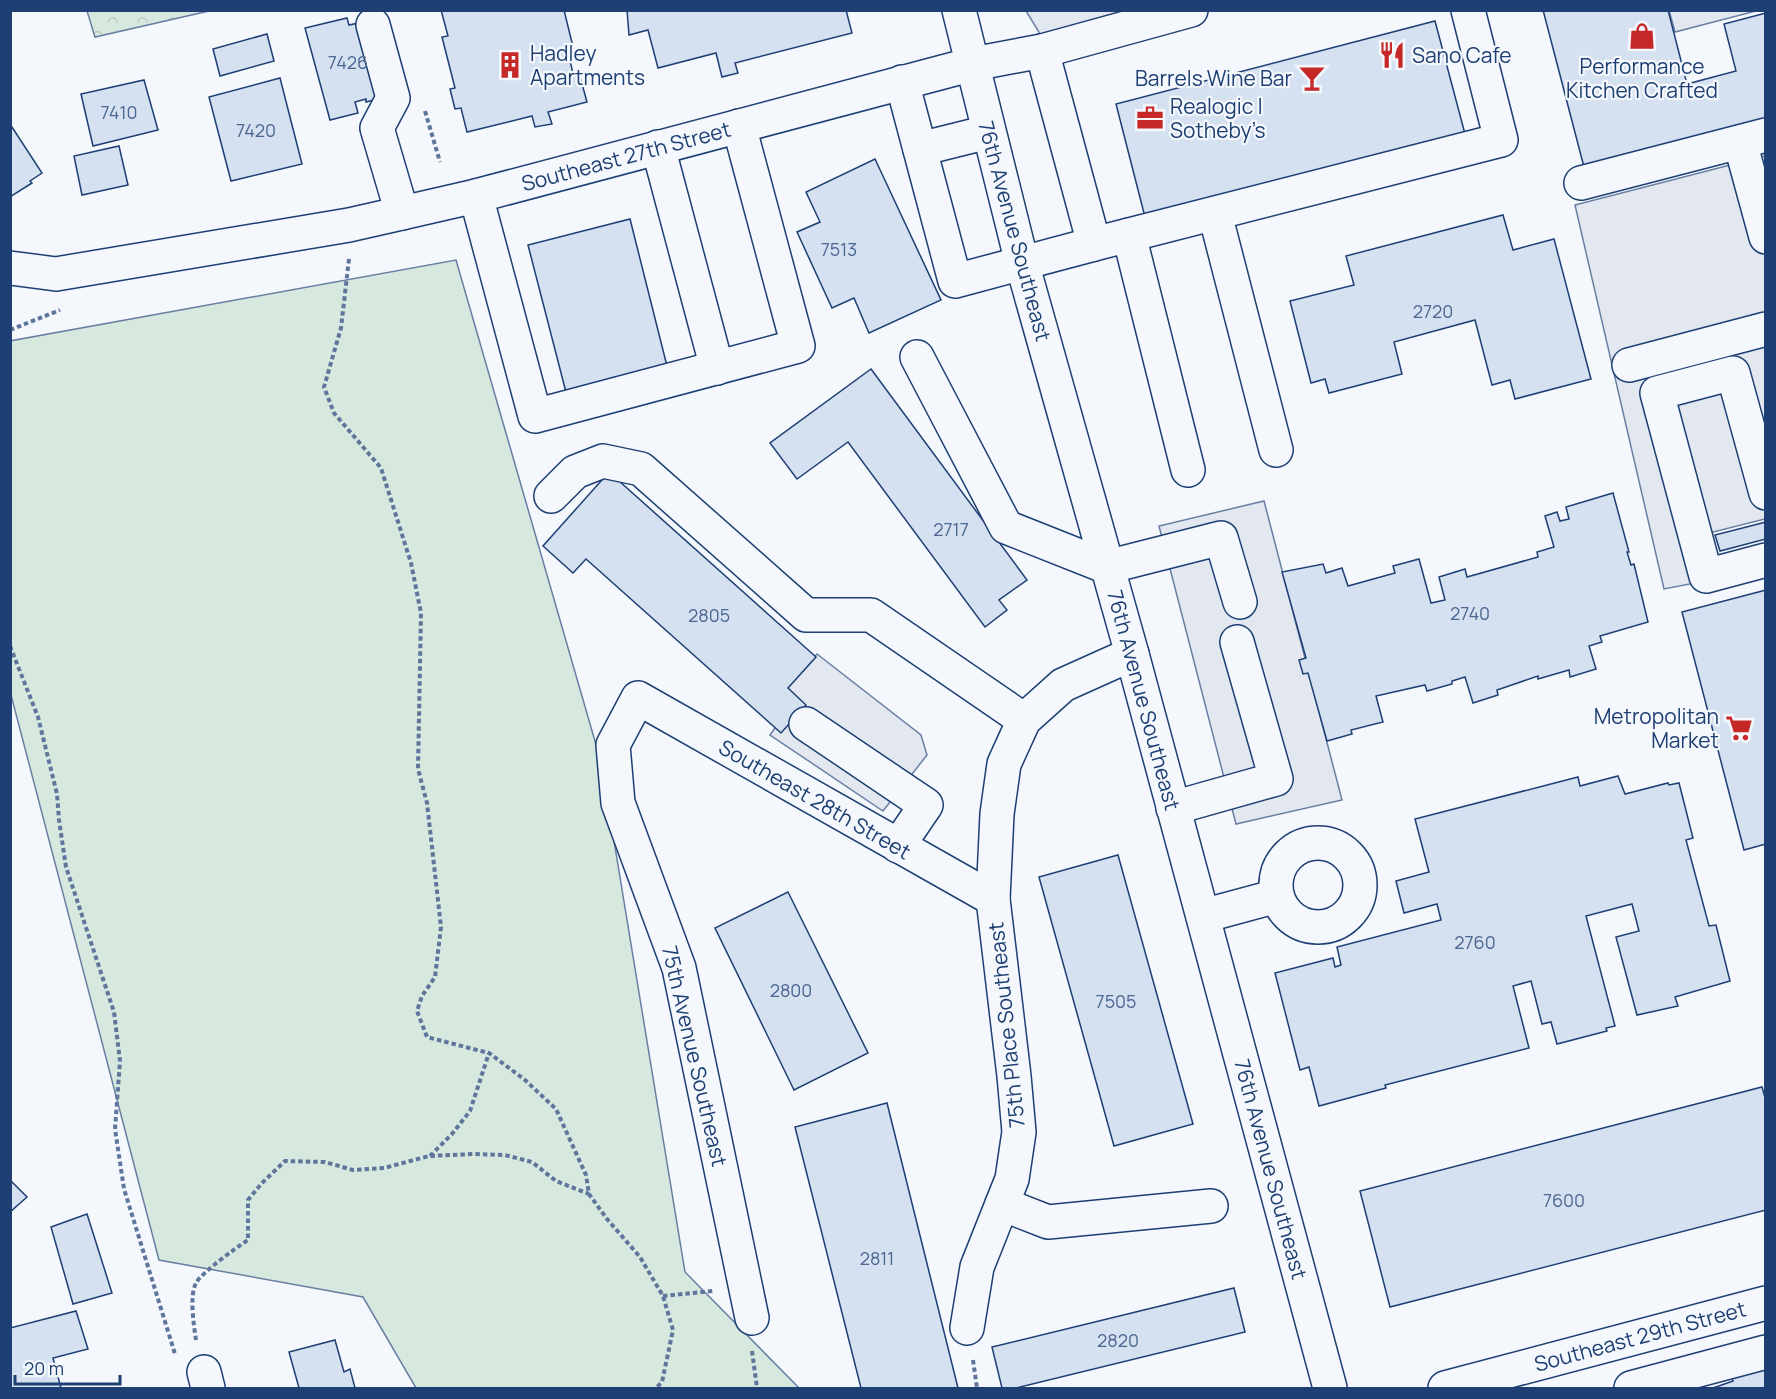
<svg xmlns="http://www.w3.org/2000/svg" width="1776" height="1399" viewBox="0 0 1776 1399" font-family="Manrope,sans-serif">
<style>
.forest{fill:url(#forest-crowns);stroke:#687fa3;stroke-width:1.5}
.green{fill:#d7e8df;stroke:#687fa3;stroke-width:1.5}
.parking{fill:#e3e8f0;stroke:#687fa3;stroke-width:1.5}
.building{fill:#d5e0f0;stroke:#1d3f73;stroke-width:1.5}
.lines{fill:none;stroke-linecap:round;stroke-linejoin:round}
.minor-casing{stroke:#1d3f73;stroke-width:36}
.path{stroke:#5e769c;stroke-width:4;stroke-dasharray:4.5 3;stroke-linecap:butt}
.minor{stroke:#f4f7fb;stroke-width:33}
.labels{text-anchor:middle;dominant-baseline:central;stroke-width:4.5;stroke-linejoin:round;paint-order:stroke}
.number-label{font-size:18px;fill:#4b6792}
.poi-label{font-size:21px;fill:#1d3f73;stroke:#f4f7fb;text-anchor:start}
.street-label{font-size:21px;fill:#1d3f73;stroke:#f4f7fb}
</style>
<defs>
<pattern id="forest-crowns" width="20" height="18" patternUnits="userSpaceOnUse" patternTransform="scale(1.5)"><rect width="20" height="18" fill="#d7e8df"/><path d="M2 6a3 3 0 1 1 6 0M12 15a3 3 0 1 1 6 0" fill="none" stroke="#b8c8c3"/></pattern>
</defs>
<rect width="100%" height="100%" fill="#f4f7fb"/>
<path class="forest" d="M87,11V10L209,11L95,37Z"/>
<path class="green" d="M456,260L601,762L685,1272L799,1388H416L363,1297L159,1260L11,695L10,341Z"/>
<g class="parking">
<path d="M1669,10H1756V11L1675,32Z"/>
<path d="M1026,11H1128L1040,34Z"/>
<path d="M1765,156V519L1709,533L1716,579L1664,589L1575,205Z"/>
<path d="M1264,501L1342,800L1236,824L1159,526Z"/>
<path d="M817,654L921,735L927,755L883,811L770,735L797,697L787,688Z"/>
</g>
<g class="building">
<path d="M441,10H564L575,55L569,56L573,74L579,73L587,102L548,112L552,124L535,127L532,116L467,132L461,108L455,109L450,89L455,88L442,37L448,36Z"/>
<path d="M627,10H846L852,33L735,63L738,73L722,77L716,53L658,68L648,30L629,35Z"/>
<path d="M1543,10H1668L1687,84L1736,71L1724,24L1766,13V120L1584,167Z"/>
<path d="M347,18L349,25L372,20L391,96L366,102V99L355,102L358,113L330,120L305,28Z"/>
<path d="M1435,21L1465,134L1145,217L1116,104Z"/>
<path d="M267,34L274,61L220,76L213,49Z"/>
<path d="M280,78L302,164L231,181L209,97Z"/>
<path d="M144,80L158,130L93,146L81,94Z"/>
<path d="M10,124L42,173L30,181L32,183L10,197Z"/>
<path d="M119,146L128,185L82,195L74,156Z"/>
<path d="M875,159L941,300L869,333L854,298L832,308L797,232L820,222L806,192Z"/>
<path d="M1503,215L1513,250L1554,239L1591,379L1515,399L1510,380L1492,385L1475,320L1394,342L1402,374L1329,393L1325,379L1311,383L1290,301L1354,285L1346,256Z"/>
<path d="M630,219L669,374L568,400L528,245Z"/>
<path d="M871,369L1027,580L999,600L1007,610L985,627L848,442L797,479L770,443Z"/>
<path d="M609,472L816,657L788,688L806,705L781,733L586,559L573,573L543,546Z"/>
<path d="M1613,493L1629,552H1627L1631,565L1634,564L1648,622L1600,636L1602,642L1589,646L1596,669L1570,677L1569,670L1538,679V676L1497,690L1498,695L1473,703L1465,677L1452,681V684L1427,691L1425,685L1376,696L1383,722L1351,730L1352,734L1327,741L1308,673L1303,674L1299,660L1306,658L1282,572L1323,564L1326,573L1342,568L1348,586L1395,573L1393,566L1419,559L1431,603L1445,600L1439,577L1465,569L1467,577L1538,557L1537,552L1554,547L1545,516L1557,512L1560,521L1569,519L1566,507Z"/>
<path d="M1766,522V539L1720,551L1715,535Z"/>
<path d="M1766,590V844L1744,850L1682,612Z"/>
<path d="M1618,776L1625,794L1668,783L1669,785L1679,783L1693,838L1686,840L1709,926L1716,925L1730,981L1675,997L1678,1006L1637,1015L1616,937L1639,931L1632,904L1586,916L1615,1026L1606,1028L1607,1031L1557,1044L1551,1022L1542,1024L1531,981L1513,986L1529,1048L1385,1085L1386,1088L1319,1106L1309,1067L1300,1070L1275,973L1333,958L1335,967L1341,965L1337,947L1441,920L1437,904L1404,913L1396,881L1429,872L1415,819L1578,777L1580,786Z"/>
<path d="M1118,855L1193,1124L1114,1146L1039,877Z"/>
<path d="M788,892L868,1053L794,1090L715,928Z"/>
<path d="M1762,1087L1766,1101V1210L1390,1307L1360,1191Z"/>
<path d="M887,1103L958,1388H861L795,1127Z"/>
<path d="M10,1180L27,1197L10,1212Z"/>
<path d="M87,1214L112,1293L73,1304L51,1227Z"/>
<path d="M1234,1288L1245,1332L1016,1388H1002L992,1347Z"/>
<path d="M76,1311L88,1349L53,1358L61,1388H10V1328Z"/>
<path d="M335,1340L344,1372L350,1369L355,1388H299L289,1352Z"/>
<path d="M1766,1367V1388H1713L1733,1381L1731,1376Z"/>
</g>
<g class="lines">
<defs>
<g id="minor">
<path d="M959,10L1022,263L1132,654L1330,1388"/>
<path d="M373,25L393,98L377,128L402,213"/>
<path d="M902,82L955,281L1094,244L1042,51"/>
<path d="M1740,142L1766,237"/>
<path d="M658,147L717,368"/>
<path d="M920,149L988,132"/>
<path d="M1581,183L1766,135"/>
<path d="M476,196L535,416L798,346L739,126"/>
<path d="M1215,214L1276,450"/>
<path d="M1129,235L1188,470"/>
<path d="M1094,244L1501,140L1468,10"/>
<path d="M10,268L56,274L349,225L402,213L476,196L973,64L1042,51L1191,10"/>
<path d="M917,357L1006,527L1107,567L1221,538L1240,602"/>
<path d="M1629,365L1766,329"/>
<path d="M1766,493L1733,373L1657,393L1706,576L1766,560"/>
<path d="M551,496L575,472L603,461L641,469L806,615H871L1024,720"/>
<path d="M806,724L926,805L898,846"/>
<path d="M1173,808L1276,779L1237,642"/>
<circle cx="1318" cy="885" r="42"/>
<path d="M1203,916L1277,896"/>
<path d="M1002,1204L1048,1222L1211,1206"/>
<path d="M752,1318L679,968L618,803L613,745L638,698L993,899"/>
<path d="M967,1328L977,1267L1012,1179L1019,1132L1014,1076L993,899L997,814L1004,764L1024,720L1063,685L1132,654"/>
<path d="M204,1372L208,1388"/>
<path d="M1445,1388L1766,1303"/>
<path d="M1631,1388L1766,1352"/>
</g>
</defs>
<use href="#minor" class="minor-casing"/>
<g class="path">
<path d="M425,111L440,162"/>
<path d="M349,259L341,328L324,387L334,413L381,468L411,563L421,613L418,769L427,803L441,927L435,977L422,996L417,1011L427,1037L489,1053L525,1080L556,1109L586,1175L589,1194L607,1219L640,1257L663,1296L673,1330L662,1382L656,1388"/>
<path d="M10,330L60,310"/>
<path d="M10,646L38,717L57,794L59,820L66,867L114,1012L120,1061L115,1129L124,1189L175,1354"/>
<path d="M430,1156L452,1134L470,1111L489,1053"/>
<path d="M663,1296L713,1291"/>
<path d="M196,1340C194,1326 189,1296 196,1283C201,1273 237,1247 248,1240V1200L262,1183L285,1161L325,1162L353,1170L384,1168L429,1156L474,1154L505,1155L532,1162L556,1181L589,1194"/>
<path d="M752,1351L757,1388"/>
<path d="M973,1360L977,1388"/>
</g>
<use href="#minor" class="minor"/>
</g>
<defs>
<symbol id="shop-bare" viewBox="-9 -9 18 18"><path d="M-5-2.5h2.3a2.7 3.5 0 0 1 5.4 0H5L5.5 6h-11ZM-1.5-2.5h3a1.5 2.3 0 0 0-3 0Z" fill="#c62828" stroke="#f4f7fb" stroke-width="2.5" paint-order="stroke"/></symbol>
<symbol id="restaurant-bare" viewBox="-9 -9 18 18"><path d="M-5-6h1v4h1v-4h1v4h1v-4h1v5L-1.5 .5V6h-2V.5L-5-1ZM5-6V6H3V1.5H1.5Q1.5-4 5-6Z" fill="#c62828" stroke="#f4f7fb" stroke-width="2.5" paint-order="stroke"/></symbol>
<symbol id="building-bare" viewBox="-9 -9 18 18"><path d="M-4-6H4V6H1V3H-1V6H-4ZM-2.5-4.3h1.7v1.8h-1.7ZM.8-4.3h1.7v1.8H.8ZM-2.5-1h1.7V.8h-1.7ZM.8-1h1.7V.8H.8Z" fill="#c62828" stroke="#f4f7fb" stroke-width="2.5" paint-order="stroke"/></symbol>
<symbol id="bar-bare" viewBox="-9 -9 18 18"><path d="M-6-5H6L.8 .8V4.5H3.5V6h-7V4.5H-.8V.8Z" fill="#c62828" stroke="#f4f7fb" stroke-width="2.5" paint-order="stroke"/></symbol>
<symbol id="office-bare" viewBox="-9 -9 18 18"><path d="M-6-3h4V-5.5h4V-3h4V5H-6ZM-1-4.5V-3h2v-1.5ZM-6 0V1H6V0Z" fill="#c62828" stroke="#f4f7fb" stroke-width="2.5" paint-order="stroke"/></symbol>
<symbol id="supermarket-bare" viewBox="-9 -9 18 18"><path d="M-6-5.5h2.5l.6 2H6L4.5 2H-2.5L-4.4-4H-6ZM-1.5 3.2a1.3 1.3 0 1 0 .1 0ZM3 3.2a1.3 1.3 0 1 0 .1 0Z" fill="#c62828" stroke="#f4f7fb" stroke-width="2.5" paint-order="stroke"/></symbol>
</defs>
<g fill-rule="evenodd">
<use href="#shop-bare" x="1623" y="17" width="38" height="38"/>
<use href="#restaurant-bare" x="1373" y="36" width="38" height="38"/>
<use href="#building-bare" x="491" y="46" width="38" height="38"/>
<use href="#bar-bare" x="1293" y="59" width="38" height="38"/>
<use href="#office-bare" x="1131" y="99" width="38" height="38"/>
<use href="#supermarket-bare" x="1720" y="709" width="38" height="38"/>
</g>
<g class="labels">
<g class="number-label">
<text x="348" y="62">7426</text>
<text x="119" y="112">7410</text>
<text x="256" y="130">7420</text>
<text x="839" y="249">7513</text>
<text x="1433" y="311">2720</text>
<text x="951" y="529">2717</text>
<text x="1470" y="613">2740</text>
<text x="709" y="615">2805</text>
<text x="1475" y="942">2760</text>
<text x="791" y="990">2800</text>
<text x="1116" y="1001">7505</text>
<text x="1564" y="1200">7600</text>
<text x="877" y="1258">2811</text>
<text x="1118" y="1340">2820</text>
</g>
<g class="poi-label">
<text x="530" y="53">Hadley<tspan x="530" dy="24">Apartments</tspan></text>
<text x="1412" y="55">Sano Cafe</text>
<text x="1642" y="66" text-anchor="middle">Performance<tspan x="1642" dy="24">Kitchen Crafted</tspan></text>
<text x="1292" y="78" text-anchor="end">Barrels Wine Bar</text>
<text x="1170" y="106">Realogic |<tspan x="1170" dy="24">Sotheby’s</tspan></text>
<text x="1719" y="716" text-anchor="end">Metropolitan<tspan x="1719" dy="24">Market</tspan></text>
</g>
<g class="street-label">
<text transform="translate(626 156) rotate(-15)">Southeast 27th Street</text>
<text transform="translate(1015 231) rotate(75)">76th Avenue Southeast</text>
<text transform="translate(1144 700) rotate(75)">76th Avenue Southeast</text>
<text transform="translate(815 799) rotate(30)">Southeast 28th Street</text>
<text transform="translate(1006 1025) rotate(-96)">75th Place Southeast</text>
<text transform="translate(695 1056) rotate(77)">75th Avenue Southeast</text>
<text transform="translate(1271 1169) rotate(75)">76th Avenue Southeast</text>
<text transform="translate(1640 1336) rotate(-15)">Southeast 29th Street</text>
</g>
</g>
<rect width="1776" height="1399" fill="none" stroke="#1d3f73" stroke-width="24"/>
<path d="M15 1375v9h105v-9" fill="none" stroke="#1d3f73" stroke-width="3"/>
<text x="24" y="1375" font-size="18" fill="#1d3f73" stroke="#f4f7fb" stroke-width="4.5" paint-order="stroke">20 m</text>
</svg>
